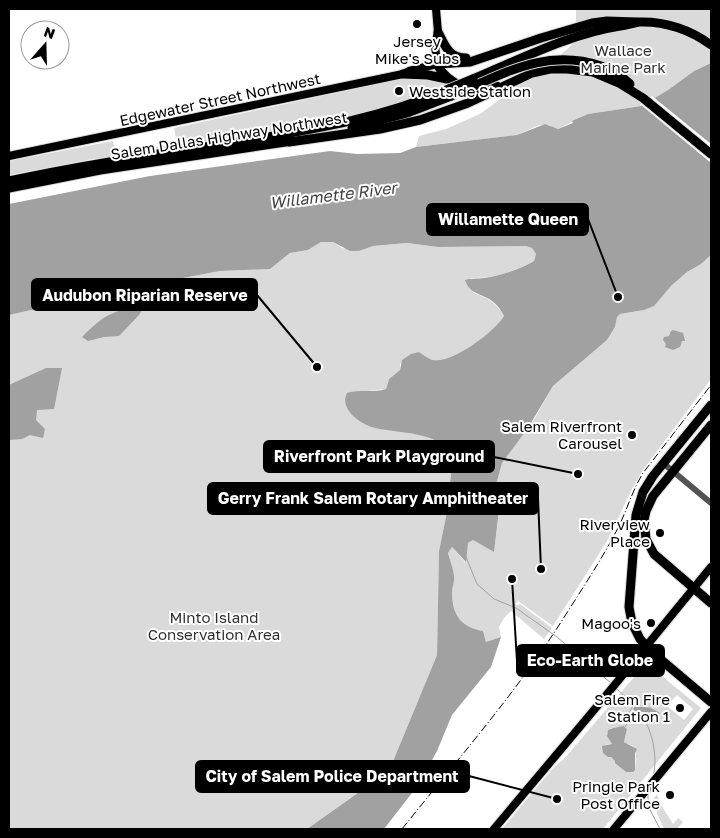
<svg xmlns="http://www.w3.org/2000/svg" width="720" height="838" viewBox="0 0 720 838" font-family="'Golos Text',sans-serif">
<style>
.green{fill:#dadada;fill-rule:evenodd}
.water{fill:#a1a1a1}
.pier{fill:#fff}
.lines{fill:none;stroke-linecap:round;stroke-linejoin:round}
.stream{stroke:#a1a1a1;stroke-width:1}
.canal{stroke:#a1a1a1;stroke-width:5}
.major-casing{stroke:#dbdbdb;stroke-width:10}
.highway-casing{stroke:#dbdbdb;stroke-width:11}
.minor{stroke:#535353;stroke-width:6}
.major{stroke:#000;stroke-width:8}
.highway{stroke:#000;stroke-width:9}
.rail{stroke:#000;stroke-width:1;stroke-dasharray:8 2.5 1 2.5;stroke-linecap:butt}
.highway-bridge-casing{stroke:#dbdbdb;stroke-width:11;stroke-linecap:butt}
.highway-bridge{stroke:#000;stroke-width:9}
.poi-dot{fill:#000;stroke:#fff;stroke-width:2}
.labels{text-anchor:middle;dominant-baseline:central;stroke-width:4;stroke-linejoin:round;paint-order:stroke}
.poi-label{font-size:15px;fill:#000;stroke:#fff;text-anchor:end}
.park-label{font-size:15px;fill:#313131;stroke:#fff}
.street-label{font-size:15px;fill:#000;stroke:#fff}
.water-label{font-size:16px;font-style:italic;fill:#424242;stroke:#fff}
.leader{fill:none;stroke:#000;stroke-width:2}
.callout-dot{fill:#000;stroke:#fff;stroke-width:2}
.callout{fill:#000;stroke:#000;stroke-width:2}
.callout-label{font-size:16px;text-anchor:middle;font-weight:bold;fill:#fff}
</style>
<rect width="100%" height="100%" fill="#fff"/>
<g class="green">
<path d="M576,9H711V63L694,71L668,90L641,106L588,114L558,129L553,128L549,125H539L517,135L416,147L419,136L446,129L480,114L523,82L536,77L576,41Z"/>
<path d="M409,77L441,80L451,85L379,110L315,124L129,155L93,159L9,175V161L113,141L116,153L135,151L177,143L174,128Z"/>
<path d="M321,242H333L342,248L359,251L373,246L407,243L438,247L526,246L532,248L536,254L534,261C515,272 491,279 470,278L474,293C488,298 497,303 504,316C494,332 452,365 433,360C428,359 423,354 419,352L400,364V370L389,379L386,389L367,391L375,428C399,430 440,433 453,457L446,517L439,551L437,655L389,771L307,829H9V315L68,302H131L161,293L172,283L183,278L220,271L270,269L290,253L308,250Z"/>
<path d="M711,255V379L643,470L632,489L607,541L553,626L518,601L515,604L517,605L520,604L552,628L544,639L511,611L504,618L499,627L501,637L486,642L483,631C461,627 452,615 452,592C452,588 454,584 454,580C455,572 450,561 448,553L452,547L465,562L468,543L473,540L494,552L500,505L495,489L502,463L535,418L553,386L607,340L615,327L617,317L620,314L644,310L653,306L671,286L687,272L701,264Z"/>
<path d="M646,663L701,708L603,829H502L553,768L564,759ZM677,695L693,709L684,720L667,706ZM621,727L627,729L624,742L633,746L636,754L635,770L609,756L605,745L612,744L607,734L611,728Z"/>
<path d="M657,794L660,803L673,824L678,818L683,822L677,829H664L656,811L650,804Z"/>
</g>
<g class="water">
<path d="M711,63V255L701,264L687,272L671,286L654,306L644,310L620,314L617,317L615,327L607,340L553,386L528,428L502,463L495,489L500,502L494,552L473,540L468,543L466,562L452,547L448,553C450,561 455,572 454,580C454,584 452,588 452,592C452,615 461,627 483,631L486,642L501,637L491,667L452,715L437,751L419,784L384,829H307L389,771L437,655L439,551L446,517L453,457C438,430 400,434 375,428C360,424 339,409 347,393C360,389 373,393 386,389L389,379L400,370L402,360L411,354L419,352C423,354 428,359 433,360C452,364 494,332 504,316C500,308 495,302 487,298C477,293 469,292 465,280C471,278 477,279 484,278C501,276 520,269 534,261L536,254L532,248L526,246L438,247L407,243L373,246L359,251H350L333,242H321L308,250L290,253L270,269L220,271L183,278L172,283L161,293L136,303L142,310L139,315L119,336L104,337L88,341L82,337C88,331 100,319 107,316C116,311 124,311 130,302H68L9,315V204L150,176L330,151L357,154L400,153L416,147L517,135L545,124L558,129L573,123L572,121L588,114L641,106L668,90L694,71Z"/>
<path d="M673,330L683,333L685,341H682L680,347L673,350L665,347L666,344L663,340L664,337L669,336L671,331Z"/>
<path d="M46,368H62L54,409L37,410L36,420L45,429L43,438L30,435L22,439L9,440V385Z"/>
<path d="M623,726L627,729L624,742L637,749L635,753V770L633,772H626L615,763V761L611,757H608L603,753L602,746L612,744L607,736L608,730L613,728Z"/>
</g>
<path class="pier" d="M652,96L711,144V163L640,104Z"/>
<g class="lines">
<g class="stream">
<path d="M466,557L477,584L494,599L516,608L557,637L612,684"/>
<path d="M617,689C625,697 636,706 642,715C653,733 658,758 653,777"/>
<path d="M625,727L628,722L626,718L633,706"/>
<path d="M648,793V806L660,829"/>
</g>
<path class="canal" d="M636,709L649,710L657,714"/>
<defs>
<g id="major">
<path d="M9,156L403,74L409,71L437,64L435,45L438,32L436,9"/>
<path d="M494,829L599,704L711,567"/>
<path d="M614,829L711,712"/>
</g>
<g id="highway">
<path d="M438,32C445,46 449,58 466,58"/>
<path d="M601,66L622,77L630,84"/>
<path d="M403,74L428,75L447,79"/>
<path d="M473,79C521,59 569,34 620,26C627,25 633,23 639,22C665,21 691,30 711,45"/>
<path d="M497,86C473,92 449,87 437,64L470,62L541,38L592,23L607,21L637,22"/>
<path d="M352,128L407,113L451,96"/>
<path d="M289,142L380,129L420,120L468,103L532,73L550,69H567L593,72L619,83L643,98L711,154"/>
<path d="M9,181C91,163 174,152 256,139C320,128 384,117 444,91"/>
<path d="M9,188L100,170L292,141"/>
<path d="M711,405L653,476L643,492L636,515L629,607L632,623L640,639L653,653L711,702"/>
<path d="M711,425L653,496L646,511L644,520L646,539L654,554L711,603"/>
</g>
</defs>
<use href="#major" class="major-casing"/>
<use href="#highway" class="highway-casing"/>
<path class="minor" d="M663,463L711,503"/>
<use href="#major" class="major"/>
<use href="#highway" class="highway"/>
<path class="rail" d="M402,829C457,760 516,693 563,619C582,589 602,559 618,528C627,510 632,491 643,473L711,385"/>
<defs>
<g id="highway-bridge">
<path d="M444,91L473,79"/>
<path d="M451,96C502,75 545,47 601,66"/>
</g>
</defs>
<use href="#highway-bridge" class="highway-bridge-casing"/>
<use href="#highway-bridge" class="highway-bridge"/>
</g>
<g class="poi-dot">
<circle cx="417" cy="24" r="5"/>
<circle cx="399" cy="91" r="5"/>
<circle cx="632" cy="435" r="5"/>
<circle cx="660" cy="533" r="5"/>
<circle cx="651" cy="623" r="5"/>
<circle cx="680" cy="708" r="5"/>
<circle cx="670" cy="795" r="5"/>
</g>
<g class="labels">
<g class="poi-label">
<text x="417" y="41" text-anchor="middle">Jersey<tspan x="417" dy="17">Mike's Subs</tspan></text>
<text x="409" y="91" text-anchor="start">Westside Station</text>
<text x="622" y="426">Salem Riverfront<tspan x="622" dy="17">Carousel</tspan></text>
<text x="650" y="524">Riverview<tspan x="650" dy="17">Place</tspan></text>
<text x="641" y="623">Magoo's</text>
<text x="670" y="699">Salem Fire<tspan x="670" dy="17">Station 1</tspan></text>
<text x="660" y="786">Pringle Park<tspan x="660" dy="17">Post Office</tspan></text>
</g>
<g class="park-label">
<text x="623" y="50">Wallace<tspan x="623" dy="17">Marine Park</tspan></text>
<text x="214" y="617">Minto Island<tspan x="214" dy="17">Conservation Area</tspan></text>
</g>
<g class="street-label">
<text transform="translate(220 99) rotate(-12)">Edgewater Street Northwest</text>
<text transform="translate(229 135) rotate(-9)">Salem Dallas Highway Northwest</text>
</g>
<g class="water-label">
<text transform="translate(333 195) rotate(-7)">Willamette River</text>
</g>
</g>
<path class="leader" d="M618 297L588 219M317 367L257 295M578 474L494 457M541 569L538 498M512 579L517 661M557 799L469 776"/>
<g class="callout-dot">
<circle cx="618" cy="297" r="5"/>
<circle cx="317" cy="367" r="5"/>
<circle cx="578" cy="474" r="5"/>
<circle cx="541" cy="569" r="5"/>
<circle cx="512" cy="579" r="5"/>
<circle cx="557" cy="799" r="5"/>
</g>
<g class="callout">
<rect x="427" y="204" width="161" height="31" rx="5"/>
<rect x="32" y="279" width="225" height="31" rx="5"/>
<rect x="264" y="441" width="230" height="31" rx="5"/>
<rect x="208" y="483" width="330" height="31" rx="5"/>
<rect x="517" y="645" width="147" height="31" rx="5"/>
<rect x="196" y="761" width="273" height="31" rx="5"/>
</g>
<g class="callout-label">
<text x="508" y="225">Willamette Queen</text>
<text x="145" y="301">Audubon Riparian Reserve</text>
<text x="379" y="462">Riverfront Park Playground</text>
<text x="373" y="504">Gerry Frank Salem Rotary Amphitheater</text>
<text x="590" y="666">Eco-Earth Globe</text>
<text x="332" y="782">City of Salem Police Department</text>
</g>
<rect width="720" height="838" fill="none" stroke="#000000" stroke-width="20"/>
<g transform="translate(45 45) rotate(20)"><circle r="24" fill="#ffffff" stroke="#999999"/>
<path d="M0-4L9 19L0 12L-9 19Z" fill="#000000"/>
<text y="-8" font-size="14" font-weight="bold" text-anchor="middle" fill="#000000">N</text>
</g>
</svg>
